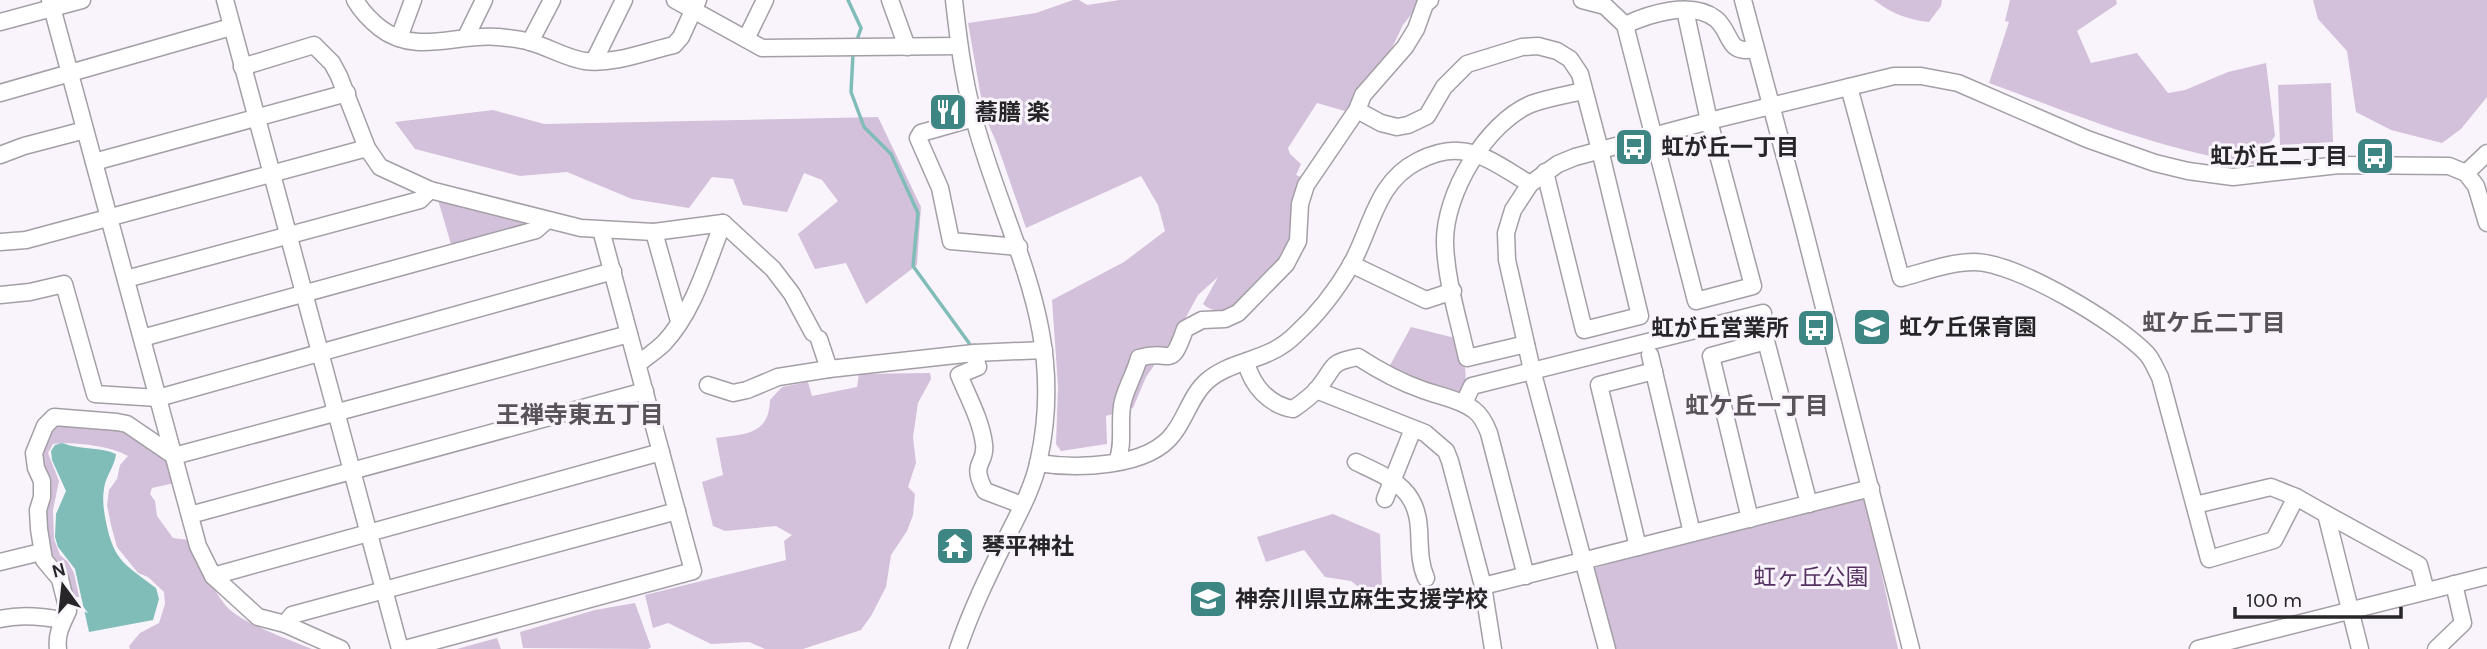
<svg xmlns="http://www.w3.org/2000/svg" width="2487" height="649" viewBox="0 0 2487 649" font-family="Karla,'Noto Sans JP',sans-serif">
<style>
.green{fill:#d3c0da}
.water{fill:#80bcb8}
.lines{fill:none;stroke-linecap:round;stroke-linejoin:round}
.stream{stroke:#80bcb8;stroke-width:3.5}
.minor-casing{stroke:#a49fa6;stroke-width:19}
.minor{stroke:#fff;stroke-width:16}
.labels{text-anchor:middle;dominant-baseline:central;stroke-width:6;stroke-linejoin:round;paint-order:stroke}
.poi-label{font-size:23px;font-weight:bold;fill:#272528;stroke:#f9f4fc;text-anchor:start}
.park-label{font-size:23px;fill:#553162;stroke:#f9f4fc}
.neighbourhood-label{font-size:24px;font-weight:bold;fill:#575359;stroke:#f9f4fc}
</style>
<rect width="100%" height="100%" fill="#f9f4fc"/>
<g class="green">
<path d="M1073,0H1079L1087,5L1120,0H1422L1403,25L1390,52L1345,111L1317,103L1288,148L1290,154L1301,164L1296,175L1303,178L1291,249L1237,304C1224,311 1214,314 1203,304L1218,277L1198,295L1179,330L1146,377L1133,408L1106,416L1107,444L1061,451L1056,444L1058,386L1052,300L1124,262L1165,231L1158,205L1141,176L1026,228L997,144L984,114L968,23L1036,13Z"/>
<path d="M1874,0H1942L1941,6L1929,22C1908,20 1891,13 1874,0Z"/>
<path d="M2010,0H2116L2117,4L2077,31L2091,63L2137,53L2168,93L2185,90L2228,72L2266,63L2275,136L2254,164C2162,151 2076,115 1989,83L2009,22L2005,21Z"/>
<path d="M2313,0H2487V97L2461,129L2442,143L2391,130L2356,112L2347,51L2318,19Z"/>
<path d="M2331,83L2333,142L2280,145L2278,85Z"/>
<path d="M493,110L544,124L878,117L921,207L917,265L866,304L846,263L815,269L798,234L838,201L822,180L804,173L787,212L743,205L733,179L712,177L689,208L632,199L567,172L520,176L415,149L395,122Z"/>
<path d="M438,200L488,210L531,225L451,244Z"/>
<path d="M1411,327L1455,338C1465,363 1470,373 1461,399L1388,369Z"/>
<path d="M930,373L931,379L918,403L913,437L916,463L908,487L915,494L913,515L907,531L891,555L886,587L871,616L861,630L803,649H765L749,642L711,644L668,623L653,628L645,595L786,560L784,541L792,535L776,526L725,531L713,526L702,482L723,475L716,438C745,434 769,435 770,400L782,387L808,382L812,396L857,387L859,374Z"/>
<path d="M64,424L120,426L167,454L179,482L152,488L150,494L155,501L157,516L173,538L189,540C198,557 215,595 228,608C244,624 290,640 312,649H130L129,646L140,633L159,623L165,604L164,592L148,577L138,573L117,547L111,525L107,505L109,490L117,479L120,465L128,456C113,446 71,441 53,444L48,453L59,481L53,510L54,539L60,555L68,562L74,573L79,597H73L69,590L66,578L48,548L40,467L44,438L52,429Z"/>
<path d="M1863,489L1898,649H1613L1591,569Z"/>
<path d="M1333,514L1380,534L1382,589L1366,593L1351,581L1325,577L1304,550L1266,562L1257,537Z"/>
<path d="M635,603L651,647L648,649L523,648L520,632L595,610Z"/>
<path d="M497,638L501,649H457Z"/>
</g>
<path class="water" d="M62,443C81,450 101,447 116,454C115,466 105,477 104,489C102,500 104,512 106,522C114,562 126,565 156,588L159,599L153,620L89,632L75,569L58,547L55,537L56,514L66,491L52,460L51,451L55,445Z"/>
<g class="lines">
<g class="stream">
<path d="M848,0L861,28L856,43"/>
<path d="M853,54L851,92L864,127L891,154L918,213L913,266L969,343"/>
</g>
<defs>
<g id="minor">
<path d="M50,0L198,546L213,576L258,617L285,624L341,649"/>
<path d="M225,0L400,649"/>
<path d="M355,0C362,12 370,20 380,28C416,56 457,33 498,37C508,38 520,39 530,42C549,47 565,58 585,61C613,65 647,51 674,45L681,37L698,0"/>
<path d="M675,0L762,48L959,46"/>
<path d="M890,0L907,47"/>
<path d="M954,0C959,46 965,91 979,136C1013,250 1066,334 1039,459C1034,486 1019,513 1007,537C989,574 971,610 958,649"/>
<path d="M1582,0L1605,6L1625,25L1696,301L1753,286L1709,121L1685,10"/>
<path d="M1743,0L1802,221L1911,649"/>
<path d="M0,22L82,0"/>
<path d="M1625,25C1649,14 1691,0 1716,19C1733,34 1726,55 1755,49"/>
<path d="M466,37L484,0"/>
<path d="M399,38L413,0"/>
<path d="M746,39L765,0"/>
<path d="M530,42L552,0"/>
<path d="M594,61L624,0"/>
<path d="M242,67L314,45L332,63L339,76L367,148L380,167L430,190L581,228L654,232L723,223L773,269L792,294L813,333"/>
<path d="M1849,87L1901,278C1924,272 1950,262 1974,262C2016,262 2118,323 2147,354C2153,361 2156,370 2160,377L2209,559L2274,540L2296,497"/>
<path d="M0,93L231,27"/>
<path d="M1357,110L1381,123L1397,127L1408,125L1427,116L1444,87L1467,64L1522,47L1538,46L1557,51L1570,59L1580,74L1600,150L1640,316L1584,330L1545,172"/>
<path d="M974,118L921,133L918,138L940,188L951,241L1019,247"/>
<path d="M0,155L24,146L85,130"/>
<path d="M94,162L347,93"/>
<path d="M2466,173L2487,153"/>
<path d="M1530,184L1513,210L1506,233L1507,260L1532,370L1607,649"/>
<path d="M654,232L679,321"/>
<path d="M0,242L26,240L367,148"/>
<path d="M1351,264L1426,300L1453,291"/>
<path d="M126,279L420,200L430,190"/>
<path d="M0,295L30,292L64,284L95,394L158,398L613,271"/>
<path d="M142,338L536,230L546,221"/>
<path d="M819,339L829,369"/>
<path d="M1526,344L1467,358C1459,321 1446,281 1445,243C1444,194 1486,123 1531,104C1547,98 1566,95 1583,91"/>
<path d="M974,353L978,367L959,375C968,397 981,420 984,444C987,465 969,461 985,491L1022,505"/>
<path d="M1650,355L1692,533"/>
<path d="M1246,362C1252,386 1269,405 1293,409C1302,403 1312,396 1319,387C1336,366 1328,363 1358,357C1378,370 1400,382 1423,390C1439,396 1460,399 1474,410C1482,416 1486,425 1489,433L1526,576"/>
<path d="M638,364C646,357 656,351 664,343C694,311 707,263 723,223"/>
<path d="M708,385L733,393L747,390L778,377L829,369L974,353L1044,350"/>
<path d="M1316,390L1425,433L1446,451L1450,461L1483,586L1493,649"/>
<path d="M1464,403L1472,386L1763,313"/>
<path d="M174,456L629,334"/>
<path d="M1117,462C1125,442 1118,421 1123,401C1127,386 1135,373 1139,358C1172,348 1170,372 1185,329L1202,320L1225,319L1238,313L1286,264L1298,241L1300,204L1306,185L1357,110L1363,95L1405,47L1416,29L1425,4L1430,0"/>
<path d="M1356,462C1389,478 1417,487 1419,529C1420,546 1419,562 1426,578"/>
<path d="M1038,463C1076,469 1148,468 1173,434C1186,418 1191,395 1207,381C1232,359 1268,362 1295,335C1316,316 1337,289 1351,265C1372,227 1376,182 1418,161C1430,155 1445,150 1459,151C1484,152 1509,172 1530,184L1558,164L1575,157L1709,121L1894,76H1921L1958,83L2087,139L2155,163L2188,171L2233,177L2339,165L2449,166L2466,173L2476,186L2487,223"/>
<path d="M1385,499L1413,429"/>
<path d="M2195,505L2271,487L2296,497L2326,514L2360,649"/>
<path d="M2326,514L2419,565L2426,591"/>
<path d="M190,515L645,391"/>
<path d="M1750,519L1711,356L1766,341L1809,504"/>
<path d="M1638,547L1599,385L1654,371"/>
<path d="M0,562L41,552"/>
<path d="M213,576L661,452"/>
<path d="M1483,586L1871,488"/>
<path d="M0,619C21,614 41,616 62,620"/>
<path d="M285,624L292,615L677,511"/>
<path d="M58,649C56,634 62,624 68,611L60,579L44,560L39,529L38,510L42,497V481L36,468L34,453L45,426L54,417L117,422L127,424L174,456"/>
<path d="M405,649L693,571L601,230"/>
<path d="M2198,649L2487,576"/>
<path d="M2436,649L2463,623L2454,584"/>
</g>
</defs>
<use href="#minor" class="minor-casing"/>
<use href="#minor" class="minor"/>
</g>
<defs>
<symbol id="restaurant-square" viewBox="-11 -11 22 22"><rect x="-9" y="-9" width="18" height="18" rx="4" fill="#3e8683" stroke="#f9f4fc"/><path d="M-5-6h1v4h1v-4h1v4h1v-4h1v5L-1.5 .5V6h-2V.5L-5-1ZM5-6V6H3V1.5H1.5Q1.5-4 5-6Z" fill="#fff"/></symbol>
<symbol id="bus-square" viewBox="-11 -11 22 22"><rect x="-9" y="-9" width="18" height="18" rx="4" fill="#3e8683" stroke="#f9f4fc"/><path d="M-5-6H5V4H4V6H2V4H-2V6H-4V4H-5ZM-3.5-4V0h7V-4ZM-3.5 1.2v1.5H-2V1.2ZM2 1.2v1.5H3.5V1.2Z" fill="#fff"/></symbol>
<symbol id="school-square" viewBox="-11 -11 22 22"><rect x="-9" y="-9" width="18" height="18" rx="4" fill="#3e8683" stroke="#f9f4fc"/><path d="M0-5L7-2L0 1L-7-2ZM-4 1L0 2.5L4 1V4Q0 6-4 4Z" fill="#fff"/></symbol>
<symbol id="temple-square" viewBox="-11 -11 22 22"><rect x="-9" y="-9" width="18" height="18" rx="4" fill="#3e8683" stroke="#f9f4fc"/><path d="M0-6L5-2H3V0L6.5 2.5H4V6H1.5V3h-3V6H-4V2.5H-6.5L-3 0V-2H-5Z" fill="#fff"/></symbol>
</defs>
<g fill-rule="evenodd">
<use href="#restaurant-square" x="926" y="90" width="44" height="44"/>
<use href="#bus-square" x="1612" y="125" width="44" height="44"/>
<use href="#bus-square" x="2353" y="134" width="44" height="44"/>
<use href="#school-square" x="1850" y="305" width="44" height="44"/>
<use href="#bus-square" x="1794" y="306" width="44" height="44"/>
<use href="#temple-square" x="933" y="524" width="44" height="44"/>
<use href="#school-square" x="1186" y="577" width="44" height="44"/>
</g>
<g class="labels">
<g class="poi-label">
<text x="975" y="112">蕎膳 楽</text>
<text x="1661" y="147">虹が丘一丁目</text>
<text x="2348" y="156" text-anchor="end">虹が丘二丁目</text>
<text x="1899" y="327">虹ケ丘保育園</text>
<text x="1789" y="328" text-anchor="end">虹が丘営業所</text>
<text x="982" y="546">琴平神社</text>
<text x="1235" y="599">神奈川県立麻生支援学校</text>
</g>
<g class="park-label">
<text x="1811" y="577">虹ヶ丘公園</text>
</g>
<g class="neighbourhood-label">
<text x="2214" y="323">虹ケ丘二丁目</text>
<text x="1757" y="406">虹ケ丘一丁目</text>
<text x="580" y="415">王禅寺東五丁目</text>
</g>
</g>
<g transform="translate(63 586) rotate(345)" stroke="#f9f4fc" stroke-width="5" paint-order="stroke">
<path d="M0-5L12 26L0 18L-12 26Z" fill="#272528"/>
<text y="-10" font-size="19" font-weight="bold" text-anchor="middle" fill="#272528">N</text>
</g>
<path d="M2235 607v10h166v-10" fill="none" stroke="#272528" stroke-width="3.5"/>
<text x="2246" y="607" font-size="21" fill="#272528" stroke="#f9f4fc" stroke-width="5" paint-order="stroke">100 m</text>
</svg>
